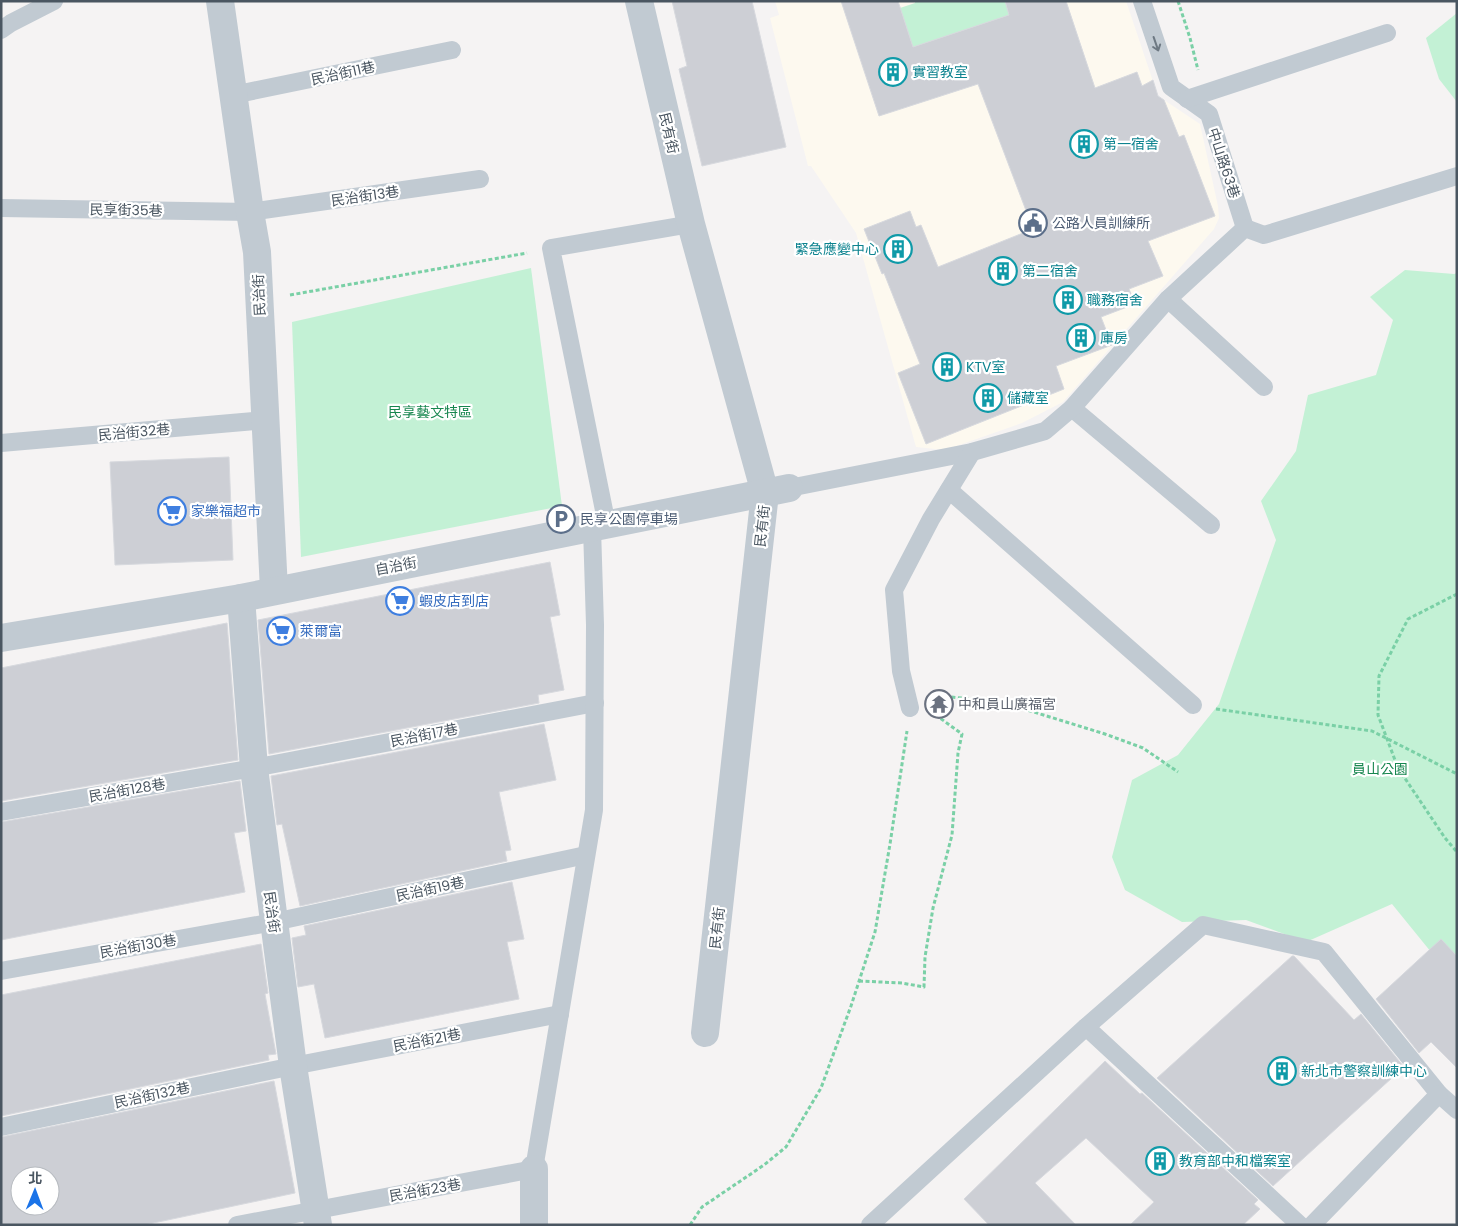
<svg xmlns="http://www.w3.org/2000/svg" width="1458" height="1226" viewBox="0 0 1458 1226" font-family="Poppins,'Noto Sans TC',sans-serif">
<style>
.commercial{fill:#fdf9ef}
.green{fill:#c3f1d5}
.building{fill:#cdcfd5;stroke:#d7d9de;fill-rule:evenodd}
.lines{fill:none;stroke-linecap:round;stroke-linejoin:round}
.path{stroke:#7ad0a6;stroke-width:3;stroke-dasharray:4 2.5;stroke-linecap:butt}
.service{stroke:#c1cad2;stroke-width:18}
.minor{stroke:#c1cad2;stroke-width:28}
.oneway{stroke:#6e7983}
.labels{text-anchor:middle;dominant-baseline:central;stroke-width:4.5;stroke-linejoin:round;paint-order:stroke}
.culture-label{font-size:14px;fill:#0d838f;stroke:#fff;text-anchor:start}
.street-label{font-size:14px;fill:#4a5661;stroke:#fff}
.service-label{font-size:14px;fill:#4e5e75;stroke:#fff;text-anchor:start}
.park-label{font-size:14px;fill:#17864f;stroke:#fff}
.shop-label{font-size:14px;fill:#366cbe;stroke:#fff;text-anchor:start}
.worship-label{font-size:14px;fill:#5b616d;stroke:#fff;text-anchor:start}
</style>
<rect width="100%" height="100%" fill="#f5f3f3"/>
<path class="commercial" d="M775,1H1126L1158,96L1200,124L1218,206L1219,218L1214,229L1063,402L1022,423L945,450L916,447L856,233L811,166H808L770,18L779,15Z"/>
<g class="green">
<path d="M915,1H1005L1009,15L913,47L900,8L915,3Z"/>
<path d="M1457,13V102L1439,79L1426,38Z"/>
<path d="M531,268L562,506L301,557L292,322Z"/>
<path d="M1405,270L1454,274L1457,273V976L1431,952L1392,904L1306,942L1246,920L1182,922L1125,890L1112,857L1132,780L1178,755L1219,704L1276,540L1261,501L1296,451L1308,395L1376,375L1393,320L1370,297Z"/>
</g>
<g class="building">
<path d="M672,1H752L786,147L702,166L679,69L687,66Z"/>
<path d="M841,1H898L913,47L1009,15L1005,1H1066L1095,88L1137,72L1142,86L1153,80L1158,96L1164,100L1179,137L1184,135L1215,216L1148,241L1163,276L1129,289L1135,304L1101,317L1112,345L1056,366L1064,389L926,444L898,373L920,364L884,273L882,274L864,229L910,211L916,227L921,225L938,267L1033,229L978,84L879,116Z"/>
<path d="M229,457L233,560L115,565L110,462Z"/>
<path d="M550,562L560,615L550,617L564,690L538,695L539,703L269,754L258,620Z"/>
<path d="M227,623L238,760L1,801V668Z"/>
<path d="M544,724L556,780L499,792L511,850L505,851L507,861L300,906L282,824L277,825L271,776Z"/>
<path d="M240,781L246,831L234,833L245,892L1,940V822Z"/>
<path d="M512,882L524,939L507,942L519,999L325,1038L314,984L298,987L292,938L306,935L304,926Z"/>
<path d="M1441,939L1457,956V1068L1431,1042L1419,1053L1376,999Z"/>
<path d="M261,944L268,993L265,994L276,1054L268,1055L269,1060L1,1116V995Z"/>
<path d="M1292,956H1294L1354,1020L1361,1014L1404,1067L1273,1186L1157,1078Z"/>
<path d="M1105,1061L1140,1094L1142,1093L1258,1200L1254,1204L1260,1209L1243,1225H1130L1154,1202L1086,1138L1035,1183L1076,1225H989L964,1199Z"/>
<path d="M274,1081L295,1193L144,1225H1V1137ZM20,1176H50V1206H20Z"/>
</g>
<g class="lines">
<g class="path">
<path d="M1178,1L1190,38L1198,70"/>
<path d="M290,295L527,253"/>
<path d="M1457,594L1408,619L1379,676L1378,715L1398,768L1445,838L1457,852"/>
<path d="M932,695L981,700L1024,709L1105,734L1143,748L1178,772"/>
<path d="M1216,709L1372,731L1457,774"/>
<path d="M859,981L902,983L924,987L925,957L933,908L952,835L958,753L962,734L933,713"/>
<path d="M690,1225L702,1207L764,1165L786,1147L821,1088L851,1006L875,932L890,844L907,731"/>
</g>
<g class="service">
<path d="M1142,1L1171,87L1209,114L1245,228"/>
<path d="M1,30L11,23L54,1"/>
<path d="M233,95L452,50"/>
<path d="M1187,99L1387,33"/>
<path d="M1,208L250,212L480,179"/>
<path d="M1168,299L1264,387"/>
<path d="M1072,408L1211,525"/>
<path d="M1,443L266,420"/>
<path d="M789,488L972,452L1045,431L1072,408L1168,299L1245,228L1264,235L1457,176"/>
<path d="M949,490L1193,705"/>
<path d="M607,525L551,248L691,224"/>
<path d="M910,708L901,671L894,590L931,519L972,452"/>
<path d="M1,812L254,768L595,703"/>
<path d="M1,971L274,922L586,855"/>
<path d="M1086,1027L1300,1225"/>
<path d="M1,1127L293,1066L560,1014"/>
<path d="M237,1225L534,1169L594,810L595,625L592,528"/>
<path d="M870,1225L1086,1027L1203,925L1324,952L1439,1094L1457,1110"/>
<path d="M1312,1225L1439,1094"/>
</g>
<g class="minor">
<path d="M220,1L250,212L257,252L274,590"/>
<path d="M639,1L691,224L765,493L705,1033"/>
<path d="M241,598L254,768L293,1066L318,1225"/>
<path d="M1,638L241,598L789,488"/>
<path d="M534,1225V1169"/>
</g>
</g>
<defs><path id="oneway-shaft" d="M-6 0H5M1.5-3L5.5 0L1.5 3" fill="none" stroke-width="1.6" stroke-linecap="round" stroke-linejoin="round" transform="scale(1.25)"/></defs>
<use class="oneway" href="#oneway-shaft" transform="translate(1156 44) rotate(71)"/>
<defs>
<symbol id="building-ring" viewBox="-11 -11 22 22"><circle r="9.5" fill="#fff" stroke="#0f9aa8" stroke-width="1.5"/><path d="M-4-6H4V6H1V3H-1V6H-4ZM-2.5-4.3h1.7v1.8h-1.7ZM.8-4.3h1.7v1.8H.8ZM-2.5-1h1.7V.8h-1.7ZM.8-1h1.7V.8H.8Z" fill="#0f9aa8"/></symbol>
<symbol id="civic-ring" viewBox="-11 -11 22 22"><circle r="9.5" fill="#fff" stroke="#5c6f8a" stroke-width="1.5"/><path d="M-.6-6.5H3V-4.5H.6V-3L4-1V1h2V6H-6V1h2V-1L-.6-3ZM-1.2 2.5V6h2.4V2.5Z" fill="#5c6f8a"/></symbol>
<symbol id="supermarket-ring" viewBox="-11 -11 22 22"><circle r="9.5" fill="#fff" stroke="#3f7fe0" stroke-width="1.5"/><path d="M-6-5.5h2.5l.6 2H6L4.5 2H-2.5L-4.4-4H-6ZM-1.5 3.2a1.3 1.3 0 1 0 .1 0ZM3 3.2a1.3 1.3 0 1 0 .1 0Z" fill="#3f7fe0"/></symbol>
<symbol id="parking-ring" viewBox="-11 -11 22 22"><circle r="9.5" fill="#fff" stroke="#5c6f8a" stroke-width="1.5"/><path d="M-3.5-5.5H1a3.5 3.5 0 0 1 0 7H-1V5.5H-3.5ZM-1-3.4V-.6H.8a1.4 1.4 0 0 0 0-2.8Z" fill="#5c6f8a"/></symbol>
<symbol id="temple-ring" viewBox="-11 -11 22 22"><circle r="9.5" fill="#fff" stroke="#6b7280" stroke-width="1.5"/><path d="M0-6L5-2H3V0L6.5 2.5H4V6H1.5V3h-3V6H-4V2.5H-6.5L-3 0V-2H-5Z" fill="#6b7280"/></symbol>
</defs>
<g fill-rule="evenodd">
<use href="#building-ring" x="877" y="56" width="32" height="32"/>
<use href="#building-ring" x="1068" y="128" width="32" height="32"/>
<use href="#civic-ring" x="1017" y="207" width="32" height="32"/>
<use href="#building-ring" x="882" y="233" width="32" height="32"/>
<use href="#building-ring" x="987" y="255" width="32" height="32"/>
<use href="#building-ring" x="1052" y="284" width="32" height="32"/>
<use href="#building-ring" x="1065" y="322" width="32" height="32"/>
<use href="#building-ring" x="931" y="351" width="32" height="32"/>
<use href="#building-ring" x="972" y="382" width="32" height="32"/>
<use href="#supermarket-ring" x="156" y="495" width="32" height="32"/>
<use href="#parking-ring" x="545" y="503" width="32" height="32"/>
<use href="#supermarket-ring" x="384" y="585" width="32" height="32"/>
<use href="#supermarket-ring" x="265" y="615" width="32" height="32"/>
<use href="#temple-ring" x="923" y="688" width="32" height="32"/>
<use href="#building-ring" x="1266" y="1055" width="32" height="32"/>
<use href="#building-ring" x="1144" y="1145" width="32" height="32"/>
</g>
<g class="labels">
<g class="culture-label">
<text x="912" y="72">實習教室</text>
<text x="1103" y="144">第一宿舍</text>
<text x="879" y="249" text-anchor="end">緊急應變中心</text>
<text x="1022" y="271">第二宿舍</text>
<text x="1087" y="300">職務宿舍</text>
<text x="1100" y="338">庫房</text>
<text x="966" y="367">KTV室</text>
<text x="1007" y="398">儲藏室</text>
<text x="1301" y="1071">新北市警察訓練中心</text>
<text x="1179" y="1161">教育部中和檔案室</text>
</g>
<g class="street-label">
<text transform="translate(343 73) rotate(-12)">民治街11巷</text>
<text transform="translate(669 133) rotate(77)">民有街</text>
<text transform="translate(1224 163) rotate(72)">中山路63巷</text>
<text transform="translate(365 196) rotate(-8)">民治街13巷</text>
<text transform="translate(126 210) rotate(1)">民享街35巷</text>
<text transform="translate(259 295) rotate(-93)">民治街</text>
<text transform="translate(134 432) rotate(-5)">民治街32巷</text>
<text transform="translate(762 526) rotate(-84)">民有街</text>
<text transform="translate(396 566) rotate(-11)">自治街</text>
<text transform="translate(424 735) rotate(-11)">民治街17巷</text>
<text transform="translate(127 790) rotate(-10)">民治街128巷</text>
<text transform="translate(430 889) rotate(-12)">民治街19巷</text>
<text transform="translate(272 912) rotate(82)">民治街</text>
<text transform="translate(717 928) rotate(-84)">民有街</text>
<text transform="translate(138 946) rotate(-10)">民治街130巷</text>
<text transform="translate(427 1040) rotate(-11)">民治街21巷</text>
<text transform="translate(152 1095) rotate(-12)">民治街132巷</text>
<text transform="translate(425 1190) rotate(-10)">民治街23巷</text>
</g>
<g class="service-label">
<text x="1052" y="223">公路人員訓練所</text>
<text x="580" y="519">民享公園停車場</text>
</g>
<g class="park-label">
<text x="430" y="412">民享藝文特區</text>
<text x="1380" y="769">員山公園</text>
</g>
<g class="shop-label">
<text x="191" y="511">家樂福超市</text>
<text x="419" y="601">蝦皮店到店</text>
<text x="300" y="631">萊爾富</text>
</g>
<g class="worship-label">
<text x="958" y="704">中和員山廣福宮</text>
</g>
</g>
<rect width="1458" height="1226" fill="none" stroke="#4a5661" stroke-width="5"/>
<g transform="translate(35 1191) rotate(1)"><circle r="24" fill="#ffffff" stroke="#b7bbc0"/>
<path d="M0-4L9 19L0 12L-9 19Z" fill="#1a73e8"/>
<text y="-8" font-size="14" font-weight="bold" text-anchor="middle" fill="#4a5661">北</text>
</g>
</svg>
